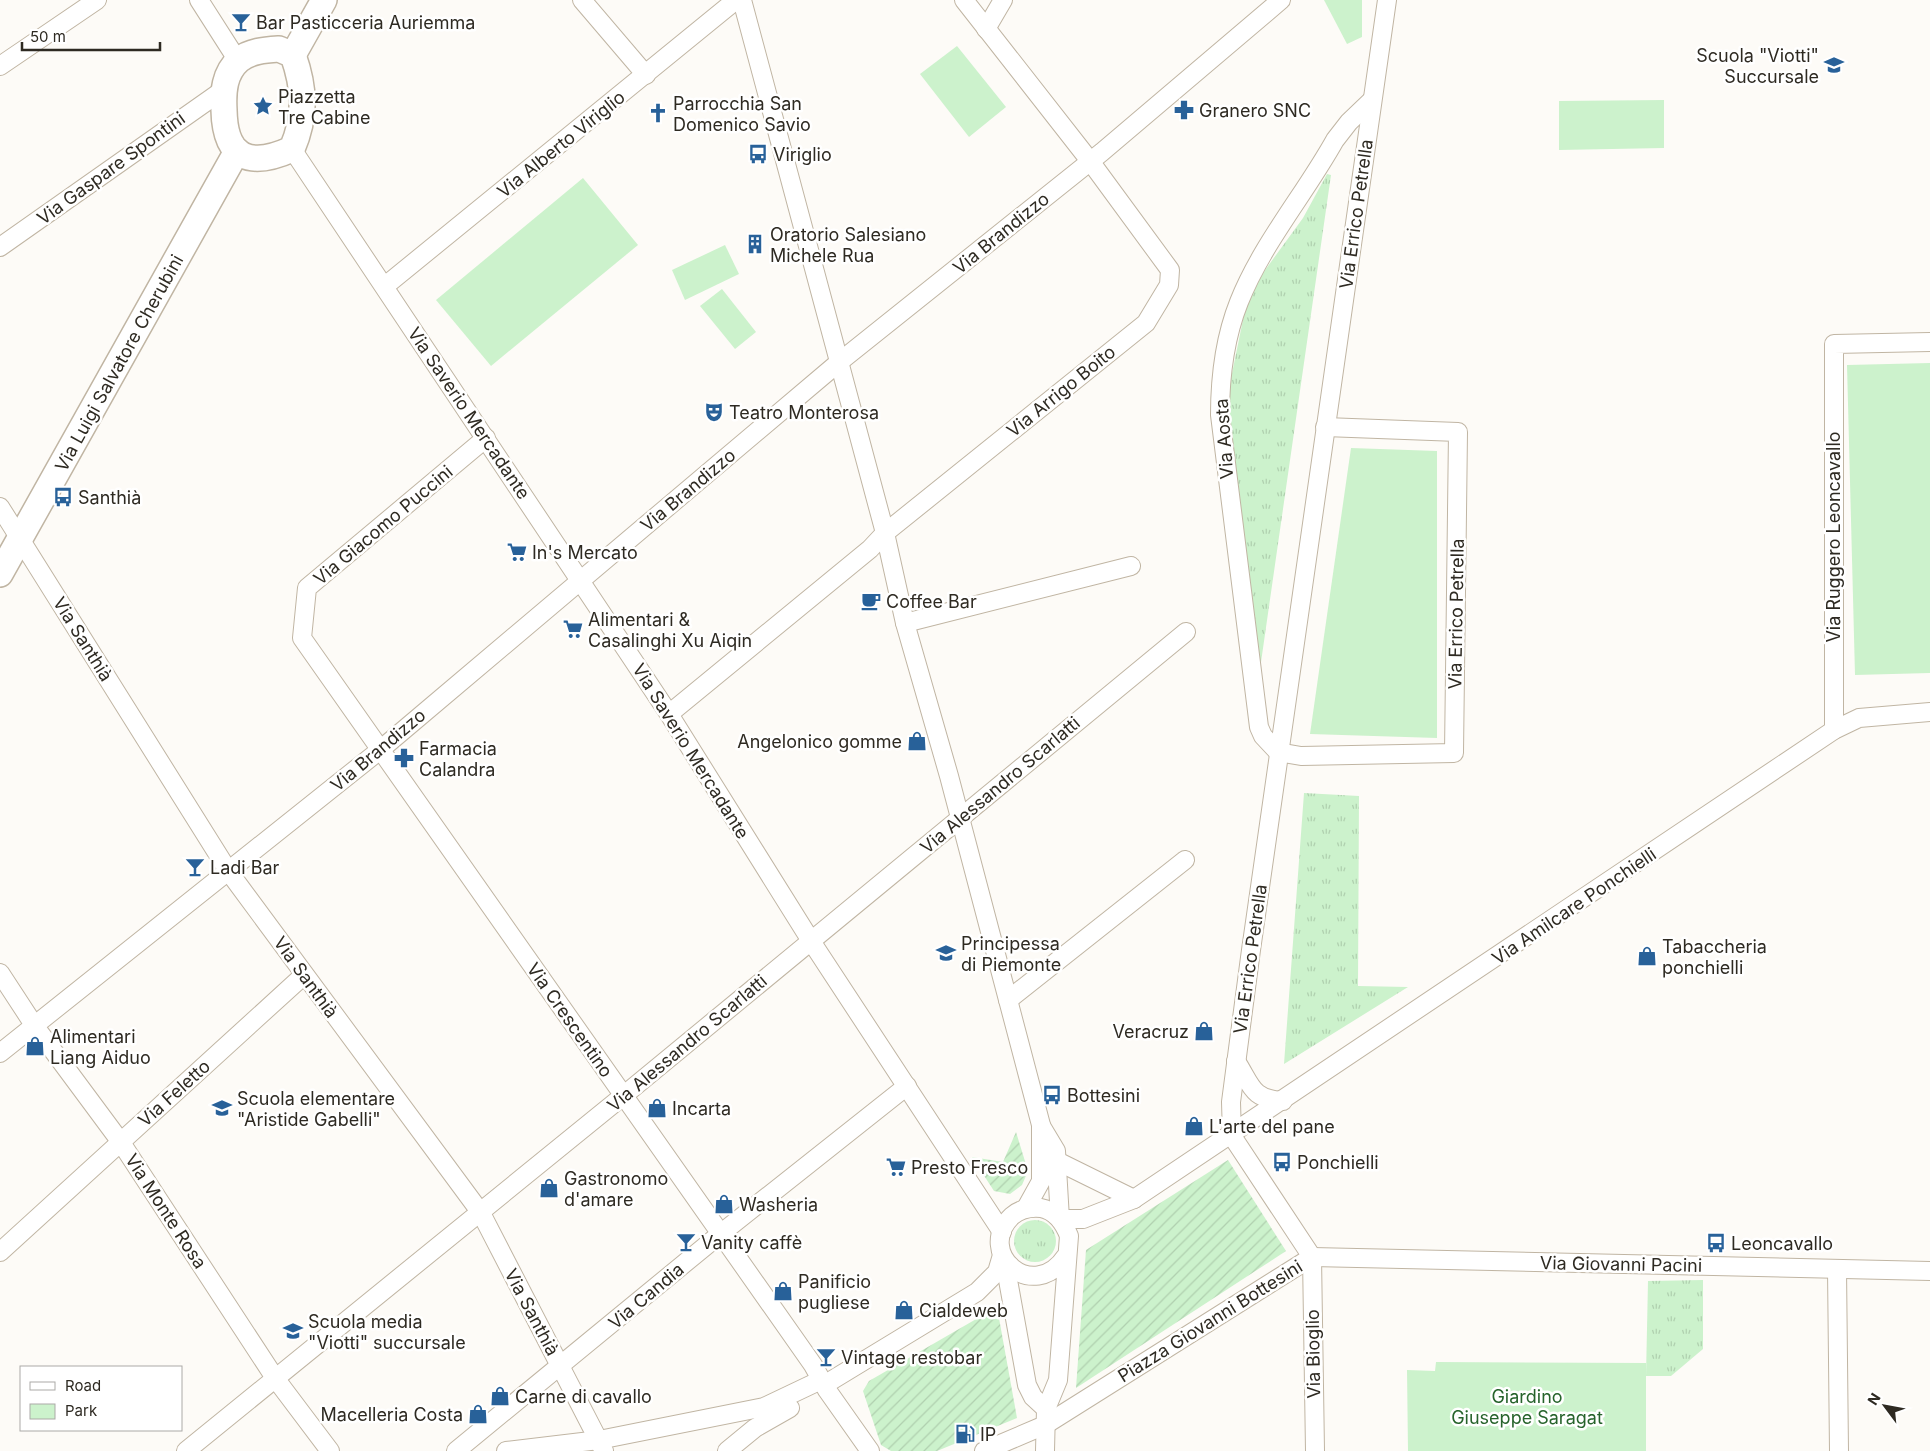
<svg xmlns="http://www.w3.org/2000/svg" width="1930" height="1451" viewBox="0 0 1930 1451" font-family="Inter,sans-serif">
<style>
.grass{fill:url(#grass-tufts)}
.park{fill:#ccf2cc}
.garden{fill:url(#garden-furrows)}
.lines{fill:none;stroke-linecap:round;stroke-linejoin:round}
.street-casing{stroke:#c0b5a3;stroke-width:20}
.secondary-casing{stroke:#c0b5a3;stroke-width:28}
.street{stroke:#fff;stroke-width:18}
.secondary{stroke:#fff;stroke-width:25}
.labels{text-anchor:middle;dominant-baseline:central;stroke-width:5;stroke-linejoin:round;paint-order:stroke}
.poi-label{font-size:18px;fill:#2e2a22;stroke:#fff;text-anchor:start}
.street-label{font-size:18px;fill:#2e2a22;stroke:#fff}
.park-label{font-size:18px;fill:#26632b;stroke:#fff}
</style>
<defs>
<pattern id="grass-tufts" width="24" height="20" patternUnits="userSpaceOnUse" patternTransform="scale(1.25)"><rect width="24" height="20" fill="#ccf2cc"/><path d="M3 7l-1-3M5 7V3M7 7l1-3M15 17l-1-3M17 17v-4M19 17l1-3" fill="none" stroke="#b0d0af"/></pattern>
<pattern id="garden-furrows" width="10" height="10" patternUnits="userSpaceOnUse" patternTransform="scale(1.25)"><rect width="10" height="10" fill="#ccf2cc"/><path d="M-1 1l2-2M0 10L10 0M9 11l2-2" fill="none" stroke="#b0d0af"/></pattern>
</defs>
<rect width="100%" height="100%" fill="#fdfbf7"/>
<g class="grass">
<path d="M1327,174L1331,175L1258,683L1228,416L1229,388L1246,305L1260,277L1303,218Z"/>
<path d="M1304,793L1359,796L1358,986L1408,987L1284,1064Z"/>
<circle cx="1035" cy="1241" r="21"/>
<path d="M1703,1280V1349L1671,1376H1646L1648,1281Z"/>
</g>
<g class="park">
<path d="M1324,0H1362V37L1347,44Z"/>
<path d="M957,46L1006,107L969,137L920,74Z"/>
<path d="M1664,100V148L1559,150V101Z"/>
<path d="M583,178L638,245L491,366L436,300Z"/>
<path d="M725,245L739,274L685,300L672,270Z"/>
<path d="M722,289L756,332L735,349L700,306Z"/>
<path d="M1930,363V673L1855,675L1847,365Z"/>
<path d="M1351,448L1437,451V738L1310,734Z"/>
<path d="M1436,1362L1646,1363V1451H1408L1407,1370L1435,1371Z"/>
</g>
<g class="garden">
<path d="M1016,1132L1028,1171L1022,1185L1010,1194L994,1191L972,1157L1003,1162Z"/>
<path d="M1228,1160L1286,1251L1076,1388L1086,1250Z"/>
<path d="M997,1307L1017,1418L937,1451H891L881,1445L863,1391L869,1381Z"/>
</g>
<g class="lines">
<defs>
<g id="street">
<path d="M199,0L238,61"/>
<path d="M582,0L646,75"/>
<path d="M742,0L885,533L905,623L949,776L1041,1125V1181L1026,1208"/>
<path d="M986,29L1003,0"/>
<path d="M0,66L97,0"/>
<path d="M292,149L669,714L811,941L1002,1232"/>
<path d="M0,247L223,90"/>
<path d="M385,286L736,0"/>
<path d="M1325,427L1458,432L1454,753L1301,756L1278,752L1263,736L1259,727L1220,415C1220,377 1225,337 1239,302C1262,244 1305,194 1335,140L1349,122L1372,100"/>
<path d="M486,438L307,588L302,638L813,1365L827,1390L870,1451"/>
<path d="M0,507L229,872L481,1213L604,1451"/>
<path d="M905,623L1131,566"/>
<path d="M669,714L870,549L885,533L1146,323L1169,285L1170,270L1090,161L964,0"/>
<path d="M1834,730V344L1930,342"/>
<path d="M0,973L34,1025L120,1141L275,1378L330,1451"/>
<path d="M1008,1000L1185,860"/>
<path d="M0,1053L380,750L838,363L1102,152L1281,0"/>
<path d="M1236,1061C1252,1086 1251,1099 1283,1101"/>
<path d="M1041,1126L1056,1151L1060,1219"/>
<path d="M1232,1136L1231,1102L1251,950L1387,0"/>
<path d="M1232,1136L1312,1257"/>
<path d="M1059,1162L1134,1199"/>
<path d="M1060,1219H1083L1134,1199L1834,730L1859,718L1930,712"/>
<path d="M0,1252L304,975"/>
<path d="M1312,1257L1930,1271"/>
<path d="M1312,1257L1315,1451"/>
<path d="M1010,1266L1008,1280L1027,1385L1033,1397L1046,1409"/>
<path d="M1837,1269L1839,1451"/>
<path d="M824,1385L977,1292L997,1272L1002,1255"/>
<path d="M186,1451L623,1096L1186,632"/>
<path d="M456,1451L719,1235L907,1086"/>
<path d="M506,1451L599,1440L764,1407L821,1380"/>
<path d="M727,1451L755,1428L790,1408"/>
<path d="M984,1451L1045,1425L1312,1257"/>
<path d="M1045,1451L1046,1409L1058,1380L1069,1236C1064,1223 1056,1211 1041,1208C1030,1207 1020,1209 1012,1216C974,1252 1033,1305 1066,1256"/>
</g>
<g id="secondary">
<path d="M279,49L293,55C305,89 306,116 292,149C250,168 225,159 224,110C223,92 224,73 239,60C250,51 265,50 279,49Z"/>
<path d="M293,55L324,0"/>
<path d="M0,574L237,151"/>
</g>
</defs>
<use href="#street" class="street-casing"/>
<use href="#secondary" class="secondary-casing"/>
<use href="#street" class="street"/>
<use href="#secondary" class="secondary"/>
</g>
<defs>
<symbol id="bar-bare" viewBox="-9 -9 18 18"><path d="M-6-5H6L.8 .8V4.5H3.5V6h-7V4.5H-.8V.8Z" fill="#286199" stroke="#fff" stroke-width="2.5" paint-order="stroke"/></symbol>
<symbol id="school-bare" viewBox="-9 -9 18 18"><path d="M0-5L7-2L0 1L-7-2ZM-4 1L0 2.5L4 1V4Q0 6-4 4Z" fill="#286199" stroke="#fff" stroke-width="2.5" paint-order="stroke"/></symbol>
<symbol id="sight-bare" viewBox="-9 -9 18 18"><path d="M0-6L1.8-2.2L6-1.7L2.9 1.2L3.7 5.4L0 3.3L-3.7 5.4L-2.9 1.2L-6-1.7L-1.8-2.2Z" fill="#286199" stroke="#fff" stroke-width="2.5" paint-order="stroke"/></symbol>
<symbol id="pharmacy-bare" viewBox="-9 -9 18 18"><path d="M-2-6h4v4h4v4h-4v4h-4v-4h-4v-4h4Z" fill="#286199" stroke="#fff" stroke-width="2.5" paint-order="stroke"/></symbol>
<symbol id="church-bare" viewBox="-9 -9 18 18"><path d="M-1.2-6h2.4v3.5h3.3v2.4h-3.3V6h-2.4V-.1h-3.3v-2.4h3.3Z" fill="#286199" stroke="#fff" stroke-width="2.5" paint-order="stroke"/></symbol>
<symbol id="bus-bare" viewBox="-9 -9 18 18"><path d="M-5-6H5V4H4V6H2V4H-2V6H-4V4H-5ZM-3.5-4V0h7V-4ZM-3.5 1.2v1.5H-2V1.2ZM2 1.2v1.5H3.5V1.2Z" fill="#286199" stroke="#fff" stroke-width="2.5" paint-order="stroke"/></symbol>
<symbol id="building-bare" viewBox="-9 -9 18 18"><path d="M-4-6H4V6H1V3H-1V6H-4ZM-2.5-4.3h1.7v1.8h-1.7ZM.8-4.3h1.7v1.8H.8ZM-2.5-1h1.7V.8h-1.7ZM.8-1h1.7V.8H.8Z" fill="#286199" stroke="#fff" stroke-width="2.5" paint-order="stroke"/></symbol>
<symbol id="theatre-bare" viewBox="-9 -9 18 18"><path d="M-5-5.5Q0-4 5-5.5V0Q5 5 0 6Q-5 5-5 0ZM-3.3-2.5H-1v1.5H-3.3ZM1-2.5H3.3v1.5H1ZM-2.8 1Q0 5.5 2.8 1Z" fill="#286199" stroke="#fff" stroke-width="2.5" paint-order="stroke"/></symbol>
<symbol id="supermarket-bare" viewBox="-9 -9 18 18"><path d="M-6-5.5h2.5l.6 2H6L4.5 2H-2.5L-4.4-4H-6ZM-1.5 3.2a1.3 1.3 0 1 0 .1 0ZM3 3.2a1.3 1.3 0 1 0 .1 0Z" fill="#286199" stroke="#fff" stroke-width="2.5" paint-order="stroke"/></symbol>
<symbol id="cafe-bare" viewBox="-9 -9 18 18"><path d="M-5.5-4.5H6V0H3Q3 3.5 0 3.5H-2.5Q-5.5 3.5-5.5 0ZM3-3.2v2h1.7v-2ZM-6 4.5H4V6H-6Z" fill="#286199" stroke="#fff" stroke-width="2.5" paint-order="stroke"/></symbol>
<symbol id="shop-bare" viewBox="-9 -9 18 18"><path d="M-5-2.5h2.3a2.7 3.5 0 0 1 5.4 0H5L5.5 6h-11ZM-1.5-2.5h3a1.5 2.3 0 0 0-3 0Z" fill="#286199" stroke="#fff" stroke-width="2.5" paint-order="stroke"/></symbol>
<symbol id="fuel-bare" viewBox="-9 -9 18 18"><path d="M-5.5-6h7V0h2V4h1.3V-2.5L3-4.5l.8-.8L6-3V5H2.5V1h-1V6h-7ZM-4.2-4.7v3.2H.2V-4.7Z" fill="#286199" stroke="#fff" stroke-width="2.5" paint-order="stroke"/></symbol>
</defs>
<g fill-rule="evenodd">
<use href="#bar-bare" x="227" y="8" width="28" height="28"/>
<use href="#school-bare" x="1820" y="51" width="28" height="28"/>
<use href="#sight-bare" x="249" y="92" width="28" height="28"/>
<use href="#pharmacy-bare" x="1170" y="96" width="28" height="28"/>
<use href="#church-bare" x="644" y="99" width="28" height="28"/>
<use href="#bus-bare" x="744" y="140" width="28" height="28"/>
<use href="#building-bare" x="741" y="230" width="28" height="28"/>
<use href="#theatre-bare" x="700" y="398" width="28" height="28"/>
<use href="#bus-bare" x="49" y="483" width="28" height="28"/>
<use href="#supermarket-bare" x="503" y="538" width="28" height="28"/>
<use href="#cafe-bare" x="857" y="587" width="28" height="28"/>
<use href="#supermarket-bare" x="559" y="615" width="28" height="28"/>
<use href="#shop-bare" x="903" y="727" width="28" height="28"/>
<use href="#pharmacy-bare" x="390" y="744" width="28" height="28"/>
<use href="#bar-bare" x="181" y="853" width="28" height="28"/>
<use href="#school-bare" x="932" y="939" width="28" height="28"/>
<use href="#shop-bare" x="1633" y="942" width="28" height="28"/>
<use href="#shop-bare" x="1190" y="1017" width="28" height="28"/>
<use href="#shop-bare" x="21" y="1032" width="28" height="28"/>
<use href="#bus-bare" x="1038" y="1081" width="28" height="28"/>
<use href="#school-bare" x="208" y="1094" width="28" height="28"/>
<use href="#shop-bare" x="643" y="1094" width="28" height="28"/>
<use href="#shop-bare" x="1180" y="1112" width="28" height="28"/>
<use href="#bus-bare" x="1268" y="1148" width="28" height="28"/>
<use href="#supermarket-bare" x="882" y="1153" width="28" height="28"/>
<use href="#shop-bare" x="535" y="1174" width="28" height="28"/>
<use href="#shop-bare" x="710" y="1190" width="28" height="28"/>
<use href="#bar-bare" x="672" y="1228" width="28" height="28"/>
<use href="#bus-bare" x="1702" y="1229" width="28" height="28"/>
<use href="#shop-bare" x="769" y="1277" width="28" height="28"/>
<use href="#shop-bare" x="890" y="1296" width="28" height="28"/>
<use href="#school-bare" x="279" y="1317" width="28" height="28"/>
<use href="#bar-bare" x="812" y="1343" width="28" height="28"/>
<use href="#shop-bare" x="486" y="1382" width="28" height="28"/>
<use href="#shop-bare" x="464" y="1400" width="28" height="28"/>
<use href="#fuel-bare" x="951" y="1420" width="28" height="28"/>
</g>
<g class="labels">
<g class="poi-label">
<text x="256" y="22">Bar Pasticceria Auriemma</text>
<text x="1819" y="55" text-anchor="end">Scuola "Viotti"<tspan x="1819" dy="21">Succursale</tspan></text>
<text x="278" y="96">Piazzetta<tspan x="278" dy="21">Tre Cabine</tspan></text>
<text x="673" y="103">Parrocchia San<tspan x="673" dy="21">Domenico Savio</tspan></text>
<text x="1199" y="110">Granero SNC</text>
<text x="773" y="154">Viriglio</text>
<text x="770" y="234">Oratorio Salesiano<tspan x="770" dy="21">Michele Rua</tspan></text>
<text x="729" y="412">Teatro Monterosa</text>
<text x="78" y="497">Santhià</text>
<text x="532" y="552">In's Mercato</text>
<text x="886" y="601">Coffee Bar</text>
<text x="588" y="619">Alimentari &amp;<tspan x="588" dy="21">Casalinghi Xu Aiqin</tspan></text>
<text x="902" y="741" text-anchor="end">Angelonico gomme</text>
<text x="419" y="748">Farmacia<tspan x="419" dy="21">Calandra</tspan></text>
<text x="210" y="867">Ladi Bar</text>
<text x="961" y="943">Principessa<tspan x="961" dy="21">di Piemonte</tspan></text>
<text x="1662" y="946">Tabaccheria<tspan x="1662" dy="21">ponchielli</tspan></text>
<text x="1189" y="1031" text-anchor="end">Veracruz</text>
<text x="50" y="1036">Alimentari<tspan x="50" dy="21">Liang Aiduo</tspan></text>
<text x="1067" y="1095">Bottesini</text>
<text x="237" y="1098">Scuola elementare<tspan x="237" dy="21">"Aristide Gabelli"</tspan></text>
<text x="672" y="1108">Incarta</text>
<text x="1209" y="1126">L'arte del pane</text>
<text x="1297" y="1162">Ponchielli</text>
<text x="911" y="1167">Presto Fresco</text>
<text x="564" y="1178">Gastronomo<tspan x="564" dy="21">d'amare</tspan></text>
<text x="739" y="1204">Washeria</text>
<text x="701" y="1242">Vanity caffè</text>
<text x="1731" y="1243">Leoncavallo</text>
<text x="798" y="1281">Panificio<tspan x="798" dy="21">pugliese</tspan></text>
<text x="919" y="1310">Cialdeweb</text>
<text x="308" y="1321">Scuola media<tspan x="308" dy="21">"Viotti" succursale</tspan></text>
<text x="841" y="1357">Vintage restobar</text>
<text x="515" y="1396">Carne di cavallo</text>
<text x="463" y="1414" text-anchor="end">Macelleria Costa</text>
<text x="980" y="1434">IP</text>
</g>
<g class="street-label">
<text transform="translate(561 144) rotate(-39)">Via Alberto Viriglio</text>
<text transform="translate(111 168) rotate(-36)">Via Gaspare Spontini</text>
<text transform="translate(1356 214) rotate(-82)">Via Errico Petrella</text>
<text transform="translate(1001 233) rotate(-39)">Via Brandizzo</text>
<text transform="translate(119 363) rotate(-61)">Via Luigi Salvatore Cherubini</text>
<text transform="translate(1061 391) rotate(-39)">Via Arrigo Boito</text>
<text transform="translate(469 413) rotate(56)">Via Saverio Mercadante</text>
<text transform="translate(1224 439) rotate(-94)">Via Aosta</text>
<text transform="translate(688 490) rotate(-40)">Via Brandizzo</text>
<text transform="translate(383 525) rotate(-40)">Via Giacomo Puccini</text>
<text transform="translate(1833 537) rotate(-90)">Via Ruggero Leoncavallo</text>
<text transform="translate(1456 614) rotate(-89)">Via Errico Petrella</text>
<text transform="translate(83 639) rotate(58)">Via Santhià</text>
<text transform="translate(378 750) rotate(-40)">Via Brandizzo</text>
<text transform="translate(691 751) rotate(58)">Via Saverio Mercadante</text>
<text transform="translate(1000 785) rotate(-40)">Via Alessandro Scarlatti</text>
<text transform="translate(1574 906) rotate(-34)">Via Amilcare Ponchielli</text>
<text transform="translate(1250 959) rotate(-82)">Via Errico Petrella</text>
<text transform="translate(306 977) rotate(54)">Via Santhià</text>
<text transform="translate(570 1020) rotate(55)">Via Crescentino</text>
<text transform="translate(687 1043) rotate(-40)">Via Alessandro Scarlatti</text>
<text transform="translate(174 1093) rotate(-42)">Via Feletto</text>
<text transform="translate(166 1211) rotate(57)">Via Monte Rosa</text>
<text transform="translate(1621 1264) rotate(1)">Via Giovanni Pacini</text>
<text transform="translate(646 1296) rotate(-40)">Via Candia</text>
<text transform="translate(532 1312) rotate(62)">Via Santhià</text>
<text transform="translate(1210 1321) rotate(-32)">Piazza Giovanni Bottesini</text>
<text transform="translate(1313 1354) rotate(-91)">Via Bioglio</text>
</g>
<g class="park-label">
<text x="1527" y="1396">Giardino<tspan x="1527" dy="21">Giuseppe Saragat</tspan></text>
</g>
</g>
<rect x="20" y="1366" width="162" height="65" fill="#ffffff" stroke="#abaaa7"/>
<rect x="30" y="1382" width="25" height="8" fill="#ffffff" stroke="#abaaa7"/>
<text x="65" y="1391" font-size="15" fill="#2e2a22">Road</text>
<rect x="30" y="1404" width="25" height="15" fill="#ccf2cc" stroke="#abaaa7"/>
<text x="65" y="1416" font-size="15" fill="#2e2a22">Park</text>
<g transform="translate(1885 1406) rotate(302)" stroke="#ffffff" stroke-width="4" paint-order="stroke">
<path d="M0-4L9 19L0 12L-9 19Z" fill="#2e2a22"/>
<text y="-8" font-size="14" font-weight="bold" text-anchor="middle" fill="#2e2a22">N</text>
</g>
<path d="M22 42v8h138v-8" fill="none" stroke="#2e2a22" stroke-width="2.5"/>
<text x="30" y="42" font-size="15" fill="#2e2a22" stroke="#ffffff" stroke-width="4" paint-order="stroke">50 m</text>
</svg>
